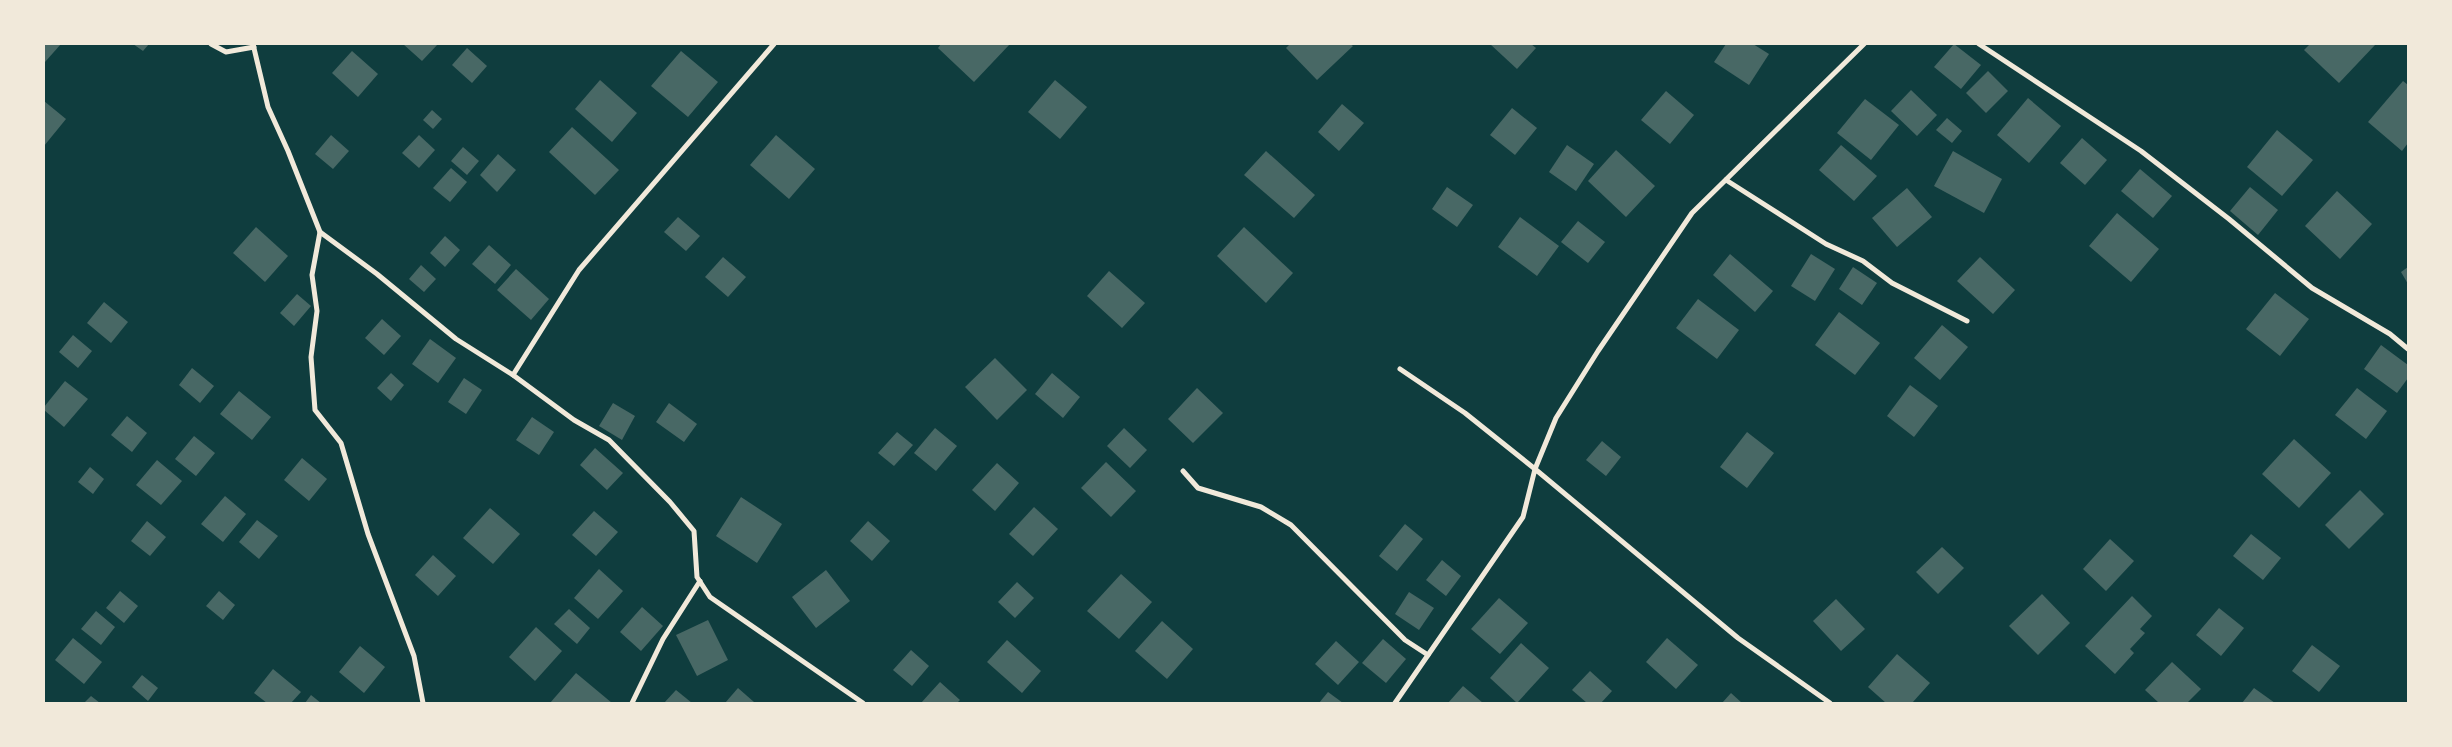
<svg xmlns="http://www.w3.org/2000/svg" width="2452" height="747" viewBox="0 0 2452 747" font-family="Inter,sans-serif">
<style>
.building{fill:#486865}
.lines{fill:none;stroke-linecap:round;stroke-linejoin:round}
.minor{stroke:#f1e9da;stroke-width:5}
</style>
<rect width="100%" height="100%" fill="#0f3d3e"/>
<g class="building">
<path d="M44,44H61L45,62L44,61Z"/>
<path d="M133,44H149L143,51Z"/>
<path d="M403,44H438L422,61Z"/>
<path d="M941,44H1010L974,82L938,48Z"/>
<path d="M1290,44H1350L1353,46L1317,80L1286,48Z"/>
<path d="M1490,44H1531L1536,48L1517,69Z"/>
<path d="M1726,44H1753L1769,54L1749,85L1714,62Z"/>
<path d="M1954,44L1981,65L1961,89L1934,67Z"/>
<path d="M2310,44H2373L2375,45L2339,83L2304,50Z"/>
<path d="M467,48L487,66L472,83L452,65Z"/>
<path d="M352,51L378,74L358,97L332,73Z"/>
<path d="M681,51L718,82L688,117L651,86Z"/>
<path d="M1988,71L2008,91L1986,113L1966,93Z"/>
<path d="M600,80L637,113L612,142L575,109Z"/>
<path d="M1055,80L1087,107L1060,139L1028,112Z"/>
<path d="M2403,81L2408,85V143L2402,151L2368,122Z"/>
<path d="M1911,90L1937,115L1917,136L1891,111Z"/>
<path d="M1666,91L1694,115L1670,144L1641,120Z"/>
<path d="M2028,98L2061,126L2029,163L1997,135Z"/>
<path d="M1865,99L1899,125L1871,160L1837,133Z"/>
<path d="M44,101L66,119L44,146Z"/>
<path d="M1342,104L1364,123L1339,151L1318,132Z"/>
<path d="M1512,108L1537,128L1515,155L1490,135Z"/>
<path d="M432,110L442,119L433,129L423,120Z"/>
<path d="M1947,118L1962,131L1952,143L1936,130Z"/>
<path d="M572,127L619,170L595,195L549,152Z"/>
<path d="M2277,130L2313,160L2282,196L2247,167Z"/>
<path d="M331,135L349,151L333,169L315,154Z"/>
<path d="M419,135L435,150L419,168L402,153Z"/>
<path d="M776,135L815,169L789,199L750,165Z"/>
<path d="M2082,138L2107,160L2085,185L2060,163Z"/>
<path d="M1567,145L1594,164L1576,191L1549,172Z"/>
<path d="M1841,145L1877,176L1854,201L1819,170Z"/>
<path d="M463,147L479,161L467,175L451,161Z"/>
<path d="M1616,150L1655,186L1626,217L1588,181Z"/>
<path d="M1266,151L1315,195L1294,218L1244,175Z"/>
<path d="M1953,151L2002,179L1984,213L1934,186Z"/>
<path d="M498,154L516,170L497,192L480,175Z"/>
<path d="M451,168L467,182L450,202L433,188Z"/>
<path d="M2140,169L2172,196L2153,218L2121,191Z"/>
<path d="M1447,187L1473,205L1457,227L1432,209Z"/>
<path d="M2250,187L2278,210L2258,235L2230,211Z"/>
<path d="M1907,188L1932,217L1897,247L1872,218Z"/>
<path d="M2337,191L2372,224L2340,259L2305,226Z"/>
<path d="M2117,213L2159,249L2131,282L2089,246Z"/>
<path d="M678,217L700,236L686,251L664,232Z"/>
<path d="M1520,217L1559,246L1537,276L1498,247Z"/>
<path d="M1578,221L1605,242L1588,263L1561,242Z"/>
<path d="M256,227L288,256L265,282L233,253Z"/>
<path d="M1244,227L1293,273L1266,303L1217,256Z"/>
<path d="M445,236L460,250L445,267L430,253Z"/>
<path d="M489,245L511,265L495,284L472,264Z"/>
<path d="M1730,254L1773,291L1755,312L1713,275Z"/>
<path d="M1811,254L1835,269L1815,301L1791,286Z"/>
<path d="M723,257L746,277L728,297L705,277Z"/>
<path d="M1980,257L2015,290L1993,314L1957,281Z"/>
<path d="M421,265L436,279L424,292L409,279Z"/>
<path d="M1853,267L1877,283L1862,305L1839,289Z"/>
<path d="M2408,267V284L2401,272Z"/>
<path d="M516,269L549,299L531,320L497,290Z"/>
<path d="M1109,271L1145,303L1122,328L1087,296Z"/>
<path d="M2275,293L2309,319L2280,356L2246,329Z"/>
<path d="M297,294L311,306L294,326L280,313Z"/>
<path d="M1698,299L1739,330L1717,359L1676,328Z"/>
<path d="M104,302L128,322L111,343L87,323Z"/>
<path d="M1839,312L1880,343L1855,375L1815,345Z"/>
<path d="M382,319L401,336L384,355L365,338Z"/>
<path d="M1942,325L1968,347L1940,380L1914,358Z"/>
<path d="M73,335L92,351L78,368L59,352Z"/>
<path d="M430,339L456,358L438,383L412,364Z"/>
<path d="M2381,345L2408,365V378L2397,393L2364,369Z"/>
<path d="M995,358L1027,390L997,420L965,387Z"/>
<path d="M192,368L214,386L200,403L179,385Z"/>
<path d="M391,373L404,385L391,401L377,388Z"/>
<path d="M1052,373L1080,397L1063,418L1035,394Z"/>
<path d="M464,378L482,390L466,414L448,402Z"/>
<path d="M65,381L88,399L64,427L44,410V407Z"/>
<path d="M1910,385L1938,406L1914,437L1887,416Z"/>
<path d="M1197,388L1223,413L1193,443L1168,419Z"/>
<path d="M2357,388L2387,411L2366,439L2335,415Z"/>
<path d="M239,391L271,417L252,440L220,414Z"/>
<path d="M613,403L635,416L622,440L599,426Z"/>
<path d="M669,403L697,424L684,442L656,422Z"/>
<path d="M127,416L147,433L132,452L111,435Z"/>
<path d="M532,417L554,432L539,455L516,440Z"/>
<path d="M935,428L957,446L936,471L914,453Z"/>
<path d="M1124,428L1147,450L1130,468L1107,446Z"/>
<path d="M897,432L913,445L894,466L878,453Z"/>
<path d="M1747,432L1774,453L1747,488L1720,467Z"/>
<path d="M194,436L215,453L196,476L175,459Z"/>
<path d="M2294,439L2331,473L2299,508L2262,474Z"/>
<path d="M1602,441L1621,457L1606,476L1586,460Z"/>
<path d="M595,448L623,473L607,490L580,465Z"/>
<path d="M302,458L327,479L309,501L284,480Z"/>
<path d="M157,460L182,481L161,505L136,485Z"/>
<path d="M1106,462L1136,491L1111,517L1081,488Z"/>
<path d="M997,463L1019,483L995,511L972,490Z"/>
<path d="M90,467L104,479L93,494L78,482Z"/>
<path d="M2360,490L2384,514L2349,549L2325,525Z"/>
<path d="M225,496L246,514L223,542L201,524Z"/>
<path d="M741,497L782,524L757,563L716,536Z"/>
<path d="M1034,507L1058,529L1033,556L1009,534Z"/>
<path d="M490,508L520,534L493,564L463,538Z"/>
<path d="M594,511L618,532L596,556L572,535Z"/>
<path d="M257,520L278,536L259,559L239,542Z"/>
<path d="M147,521L166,537L150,556L131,541Z"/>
<path d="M868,521L890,541L872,561L850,541Z"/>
<path d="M1405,524L1423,539L1397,571L1379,556Z"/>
<path d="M2251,534L2281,558L2263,580L2233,556Z"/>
<path d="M2110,539L2134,561L2106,591L2083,569Z"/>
<path d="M1942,547L1964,568L1938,594L1916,572Z"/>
<path d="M433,555L456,576L438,596L415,575Z"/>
<path d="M1442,560L1461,576L1446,596L1426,580Z"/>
<path d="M599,569L623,591L598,619L574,598Z"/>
<path d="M826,570L850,601L816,628L792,597Z"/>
<path d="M1121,574L1152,602L1119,639L1087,611Z"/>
<path d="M1017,582L1034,598L1015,618L998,602Z"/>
<path d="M120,591L138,606L124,623L106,608Z"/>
<path d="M219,591L235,605L223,620L206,606Z"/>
<path d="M1409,592L1434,608L1419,630L1395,614Z"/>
<path d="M2042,594L2070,623L2038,655L2009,626Z"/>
<path d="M2132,596L2152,616L2140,629L2145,633L2130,649L2134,653L2115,674L2085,646Z"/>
<path d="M1499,598L1528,623L1500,654L1471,629Z"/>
<path d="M1836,599L1865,629L1841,651L1813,621Z"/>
<path d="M642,607L663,626L641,651L620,632Z"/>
<path d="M2219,608L2244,628L2221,656L2196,635Z"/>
<path d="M569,609L590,628L577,644L554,624Z"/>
<path d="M96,611L115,627L101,645L81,629Z"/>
<path d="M708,620L728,660L697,676L676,635Z"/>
<path d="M1162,621L1193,649L1167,679L1135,651Z"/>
<path d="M536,627L562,651L535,681L509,657Z"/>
<path d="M73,638L102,662L84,684L55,660Z"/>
<path d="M1667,638L1698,665L1676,689L1646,662Z"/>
<path d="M1383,639L1406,659L1386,683L1362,663Z"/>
<path d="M1007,640L1041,671L1022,693L987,662Z"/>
<path d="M1336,641L1359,662L1338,685L1315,664Z"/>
<path d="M1521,643L1549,668L1517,703L1490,678Z"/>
<path d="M2312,645L2340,666L2319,692L2292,671Z"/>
<path d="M360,646L385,667L364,693L339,672Z"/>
<path d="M911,650L929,666L912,686L893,670Z"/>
<path d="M1897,654L1930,683L1912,703H1886L1868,687Z"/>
<path d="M2172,662L2201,689L2187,703H2159L2145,690Z"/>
<path d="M273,669L301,692L291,703H267L254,693Z"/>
<path d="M1590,671L1612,691L1601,703H1587L1572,690Z"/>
<path d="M576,673L612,703H550Z"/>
<path d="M142,675L158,688L148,701L132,687Z"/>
<path d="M940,682L960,700L957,703H921Z"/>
<path d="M1463,686L1483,703H1448Z"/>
<path d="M738,688L754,702L753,703H725Z"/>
<path d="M2254,688L2275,703H2242Z"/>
<path d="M676,690L692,703H664Z"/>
<path d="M1328,692L1343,703H1319Z"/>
<path d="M1731,693L1742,703H1722Z"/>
<path d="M311,695L321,703H305Z"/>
<path d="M91,696L100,703H84Z"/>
</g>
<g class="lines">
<g class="minor">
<path d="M211,44L226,52L254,47"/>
<path d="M253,44L268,107L288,151L320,232L377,274L456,339L513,375L574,420L609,440L670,502L694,531L697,577L710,597L863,703"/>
<path d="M1979,44L2141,151L2229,219L2312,288L2390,334L2408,349"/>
<path d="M1726,180L1826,244L1863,261L1892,283L1967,321"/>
<path d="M320,232L312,275L317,311L311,357L315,410L341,443L368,534L414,656L423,703"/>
<path d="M1400,369L1465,413L1535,469L1556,418L1598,351L1692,213L1864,44"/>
<path d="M513,375L579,270L774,44"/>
<path d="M1183,471L1198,488L1261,507L1291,525L1405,640L1428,655"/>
<path d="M632,703L663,639L700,581"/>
<path d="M1395,703L1523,517L1535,469L1738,638L1830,703"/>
</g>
</g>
<rect width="2452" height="747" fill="none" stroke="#f1e9da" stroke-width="90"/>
</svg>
